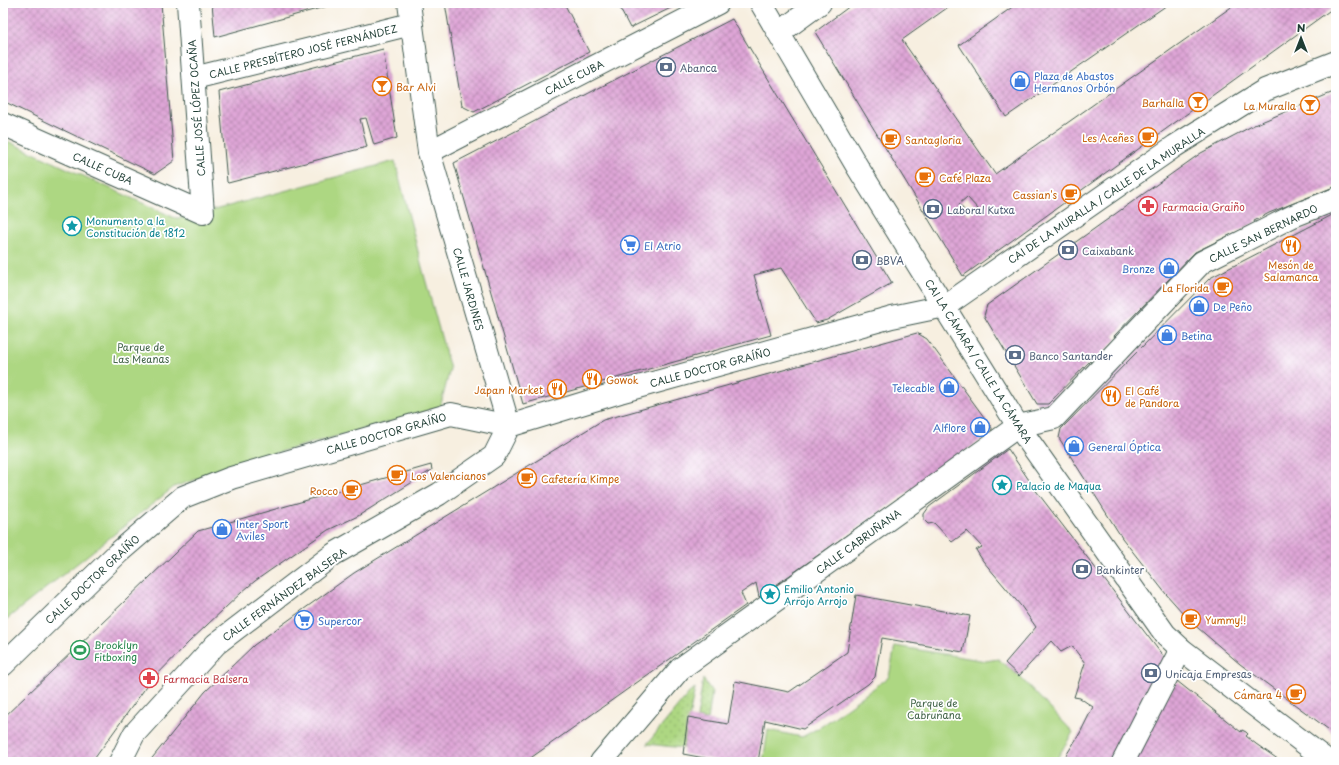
<svg xmlns="http://www.w3.org/2000/svg" width="1339" height="765" viewBox="0 0 1339 765" font-family="'Playpen Sans',sans-serif">
<style>
.grass{fill:url(#grass-dots);stroke:#668a5b}
.park{fill:#add782;stroke:#668a5b}
.building{fill:url(#building-cross-hatch);fill-rule:evenodd}
.lines{fill:none;stroke-linecap:round;stroke-linejoin:round}
.minor-casing{stroke:#3f584e;stroke-width:24}
.minor{stroke:#fff;stroke-width:22}
.labels{text-anchor:middle;dominant-baseline:central;stroke-width:3.5;stroke-linejoin:round;paint-order:stroke}
.street-label{font-size:10px;fill:#1f3d34;stroke:#fff}
.service-label{font-size:10px;fill:#4e5e75;stroke:#fff;text-anchor:start}
.shop-label{font-size:10px;fill:#366cbe;stroke:#fff;text-anchor:start}
.food-label{font-size:10px;fill:#c56008;stroke:#fff;text-anchor:start}
.health-label{font-size:10px;fill:#be3a42;stroke:#fff;text-anchor:start}
.culture-label{font-size:10px;fill:#0d838f;stroke:#fff;text-anchor:start}
.park-label{font-size:10px;fill:#426448;stroke:#fff}
.leisure-label{font-size:10px;fill:#27864d;stroke:#fff;text-anchor:start}
</style>
<defs>
<pattern id="grass-dots" width="8" height="8" patternUnits="userSpaceOnUse"><rect width="8" height="8" fill="#add782"/><path d="M2 2h.1M6 6h.1" fill="none" stroke="#94b971" stroke-width="1.8" stroke-linecap="round"/></pattern>
<pattern id="building-cross-hatch" width="8" height="8" patternUnits="userSpaceOnUse"><rect width="8" height="8" fill="#dfa6d7"/><path d="M0 0l8 8M0 8l8-8" fill="none" stroke="#b488af"/></pattern>
</defs>
<rect width="100%" height="100%" fill="#fff"/>
<filter id="ink" filterUnits="userSpaceOnUse"><feTurbulence type="fractalNoise" baseFrequency=".025" numOctaves="2"/><feDisplacementMap in="SourceGraphic" scale="8" xChannelSelector="R" yChannelSelector="G"/><feConvolveMatrix kernelMatrix="1 2 1 2 8 2 1 2 1" color-interpolation-filters="sRGB"/></filter>
<filter id="wash" filterUnits="userSpaceOnUse"><feTurbulence type="fractalNoise" baseFrequency=".012" numOctaves="4" result="noise"/><feDisplacementMap in="SourceGraphic" scale="16" xChannelSelector="R" yChannelSelector="G"/><feGaussianBlur stdDeviation="0.9" result="paint"/><feColorMatrix in="noise" values="0 0 0 0 0 0 0 0 0 0 0 0 0 0 0 0 0 1.4 0 .05"/><feComposite in="paint" operator="in"/></filter>
<g filter="url(#wash)">
<rect width="100%" height="100%" fill="#f7efe0"/>
<g class="grass">
<path d="M703,679L712,692L708,720L697,718Z"/>
<path d="M695,688L683,748L647,744L689,693Z"/>
</g>
<g class="park">
<path d="M3,139L175,218H199L203,213L395,161L423,271L450,369L440,408L261,457L174,487L3,622Z"/>
<path d="M895,646L986,661L998,659L1019,676L1073,732L1055,762H763L768,730L802,737L822,726L889,677Z"/>
</g>
<g id="blocks">
<g class="building">
<path d="M3,3H161L174,161L155,174L3,101Z"/>
<path d="M212,3H339L215,37Z"/>
<path d="M445,3H564L589,52L474,112L462,106Z"/>
<path d="M617,3H681L630,28Z"/>
<path d="M854,3H954L902,40L995,174L1237,3H1336V6L963,276L815,32ZM967,197L978,209L969,216L959,204Z"/>
<path d="M1018,3H1170L1006,117L959,45Z"/>
<path d="M732,19L892,283L827,320L816,323L781,268L754,275L771,335L523,404L454,163Z"/>
<path d="M383,49L397,138L374,145L366,118L360,119L367,147L228,183L227,182L219,92Z"/>
<path d="M1336,91V186L1269,213L1254,221L1255,223L1195,252L1114,336L1116,339L1092,364L1090,361L1048,404H1037L984,316L987,305L1201,153L1254,125Z"/>
<path d="M1336,213V735L1240,664L1191,622L1166,594L1122,538L1059,438L1061,429L1210,278Z"/>
<path d="M917,333L927,339L992,428L991,433L759,597L756,583L741,593L746,605L525,762H149L205,692L254,645L354,573L603,420Z"/>
<path d="M1008,449L1037,492L1170,665L1115,762H1062L1080,733L1093,707L1080,698L1074,697L1085,663L1072,646L1061,652L1051,641L1019,676L1005,663L1036,627L1021,606L983,561L976,550L982,547L967,531L952,542L934,523L928,524L924,520V514L929,507Z"/>
<path d="M431,465L432,470L358,516L328,530L255,581L242,592L189,642L149,683L92,762H3V718L198,531Z"/>
<path d="M856,595L970,616L963,652L882,638L875,677L868,684L803,729L765,720L758,762H726L683,754L688,717L728,724L735,681L789,692L847,652Z"/>
<path d="M1177,681L1241,732L1242,730L1246,732L1248,734L1246,736L1256,744L1282,762H1127L1137,741Z"/>
</g>
</g>
</g>
<g filter="url(#ink)">
<use href="#blocks" fill-opacity="0" stroke="#3f584e" stroke-width="1"/>
<g class="lines">
<defs>
<g id="minor">
<path d="M409,3L429,152L509,426"/>
<path d="M761,3L858,168L1018,426L1165,634L1181,649L1329,762"/>
<path d="M779,33L820,3"/>
<path d="M194,78L411,24"/>
<path d="M3,124L203,213L188,3"/>
<path d="M429,152L718,3"/>
<path d="M3,665L118,553L183,497L231,478L451,414L509,426L620,392L892,317L945,306L1175,146L1265,90L1336,62"/>
<path d="M120,762L134,734L216,644L334,554L439,494L494,456L509,426"/>
<path d="M601,762L680,669L1018,426L1054,418L1202,262L1293,216L1336,199"/>
<path d="M1123,762L1181,649"/>
</g>
</defs>
<use href="#minor" class="minor-casing"/>
<use href="#minor" class="minor"/>
</g>
</g>
<defs>
<symbol id="bank-ring" viewBox="-11 -11 22 22"><circle r="9.5" fill="#fff" stroke="#5c6f8a" stroke-width="1.5"/><path d="M-6-4H6V4H-6ZM0-2.3a2.3 2.3 0 1 0 0 4.6a2.3 2.3 0 1 0 0-4.6Z" fill="#5c6f8a"/></symbol>
<symbol id="shop-ring" viewBox="-11 -11 22 22"><circle r="9.5" fill="#fff" stroke="#3f7fe0" stroke-width="1.5"/><path d="M-5-2.5h2.3a2.7 3.5 0 0 1 5.4 0H5L5.5 6h-11ZM-1.5-2.5h3a1.5 2.3 0 0 0-3 0Z" fill="#3f7fe0"/></symbol>
<symbol id="bar-ring" viewBox="-11 -11 22 22"><circle r="9.5" fill="#fff" stroke="#e8710a" stroke-width="1.5"/><path d="M-6-5H6L.8 .8V4.5H3.5V6h-7V4.5H-.8V.8Z" fill="#e8710a"/></symbol>
<symbol id="cafe-ring" viewBox="-11 -11 22 22"><circle r="9.5" fill="#fff" stroke="#e8710a" stroke-width="1.5"/><path d="M-5.5-4.5H6V0H3Q3 3.5 0 3.5H-2.5Q-5.5 3.5-5.5 0ZM3-3.2v2h1.7v-2ZM-6 4.5H4V6H-6Z" fill="#e8710a"/></symbol>
<symbol id="pharmacy-ring" viewBox="-11 -11 22 22"><circle r="9.5" fill="#fff" stroke="#e0444e" stroke-width="1.5"/><path d="M-2-6h4v4h4v4h-4v4h-4v-4h-4v-4h4Z" fill="#e0444e"/></symbol>
<symbol id="sight-ring" viewBox="-11 -11 22 22"><circle r="9.5" fill="#fff" stroke="#0f9aa8" stroke-width="1.5"/><path d="M0-6L1.8-2.2L6-1.7L2.9 1.2L3.7 5.4L0 3.3L-3.7 5.4L-2.9 1.2L-6-1.7L-1.8-2.2Z" fill="#0f9aa8"/></symbol>
<symbol id="supermarket-ring" viewBox="-11 -11 22 22"><circle r="9.5" fill="#fff" stroke="#3f7fe0" stroke-width="1.5"/><path d="M-6-5.5h2.5l.6 2H6L4.5 2H-2.5L-4.4-4H-6ZM-1.5 3.2a1.3 1.3 0 1 0 .1 0ZM3 3.2a1.3 1.3 0 1 0 .1 0Z" fill="#3f7fe0"/></symbol>
<symbol id="restaurant-ring" viewBox="-11 -11 22 22"><circle r="9.5" fill="#fff" stroke="#e8710a" stroke-width="1.5"/><path d="M-5-6h1v4h1v-4h1v4h1v-4h1v5L-1.5 .5V6h-2V.5L-5-1ZM5-6V6H3V1.5H1.5Q1.5-4 5-6Z" fill="#e8710a"/></symbol>
<symbol id="stadium-ring" viewBox="-11 -11 22 22"><circle r="9.5" fill="#fff" stroke="#2e9e5b" stroke-width="1.5"/><path d="M0-5a6.5 5 0 1 0 0 10a6.5 5 0 1 0 0-10ZM-3.5-1.8h7v3.6h-7Z" fill="#2e9e5b"/></symbol>
</defs>
<g fill-rule="evenodd">
<use href="#bank-ring" x="655" y="56" width="22" height="22"/>
<use href="#shop-ring" x="1009" y="70" width="22" height="22"/>
<use href="#bar-ring" x="371" y="75" width="22" height="22"/>
<use href="#bar-ring" x="1187" y="91" width="22" height="22"/>
<use href="#bar-ring" x="1299" y="94" width="22" height="22"/>
<use href="#cafe-ring" x="1137" y="126" width="22" height="22"/>
<use href="#cafe-ring" x="880" y="128" width="22" height="22"/>
<use href="#cafe-ring" x="914" y="166" width="22" height="22"/>
<use href="#cafe-ring" x="1060" y="183" width="22" height="22"/>
<use href="#pharmacy-ring" x="1137" y="195" width="22" height="22"/>
<use href="#bank-ring" x="922" y="198" width="22" height="22"/>
<use href="#sight-ring" x="61" y="215" width="22" height="22"/>
<use href="#supermarket-ring" x="619" y="234" width="22" height="22"/>
<use href="#restaurant-ring" x="1280" y="235" width="22" height="22"/>
<use href="#bank-ring" x="1057" y="239" width="22" height="22"/>
<use href="#bank-ring" x="851" y="249" width="22" height="22"/>
<use href="#shop-ring" x="1158" y="257" width="22" height="22"/>
<use href="#cafe-ring" x="1212" y="276" width="22" height="22"/>
<use href="#shop-ring" x="1188" y="295" width="22" height="22"/>
<use href="#shop-ring" x="1156" y="324" width="22" height="22"/>
<use href="#bank-ring" x="1004" y="344" width="22" height="22"/>
<use href="#restaurant-ring" x="581" y="368" width="22" height="22"/>
<use href="#shop-ring" x="938" y="376" width="22" height="22"/>
<use href="#restaurant-ring" x="546" y="378" width="22" height="22"/>
<use href="#restaurant-ring" x="1100" y="385" width="22" height="22"/>
<use href="#shop-ring" x="969" y="416" width="22" height="22"/>
<use href="#shop-ring" x="1063" y="435" width="22" height="22"/>
<use href="#cafe-ring" x="386" y="464" width="22" height="22"/>
<use href="#cafe-ring" x="516" y="467" width="22" height="22"/>
<use href="#sight-ring" x="991" y="474" width="22" height="22"/>
<use href="#cafe-ring" x="341" y="479" width="22" height="22"/>
<use href="#shop-ring" x="211" y="518" width="22" height="22"/>
<use href="#bank-ring" x="1071" y="558" width="22" height="22"/>
<use href="#sight-ring" x="759" y="583" width="22" height="22"/>
<use href="#cafe-ring" x="1180" y="608" width="22" height="22"/>
<use href="#supermarket-ring" x="293" y="609" width="22" height="22"/>
<use href="#stadium-ring" x="69" y="639" width="22" height="22"/>
<use href="#bank-ring" x="1140" y="662" width="22" height="22"/>
<use href="#pharmacy-ring" x="138" y="667" width="22" height="22"/>
<use href="#cafe-ring" x="1285" y="683" width="22" height="22"/>
</g>
<g class="labels">
<g class="street-label">
<text transform="translate(303 51) rotate(-14)">CALLE PRESBÍTERO JOSÉ FERNÁNDEZ</text>
<text transform="translate(574 77) rotate(-27)">CALLE CUBA</text>
<text transform="translate(196 108) rotate(-94)">CALLE JOSÉ LÓPEZ OCAÑA</text>
<text transform="translate(103 168) rotate(24)">CALLE CUBA</text>
<text transform="translate(1106 195) rotate(-34)">CAI DE LA MURALLA / CALLE DE LA MURALLA</text>
<text transform="translate(1263 233) rotate(-26)">CALLE SAN BERNARDO</text>
<text transform="translate(469 289) rotate(74)">CALLE JARDINES</text>
<text transform="translate(979 361) rotate(58)">CAI LA CÁMARA / CALLE LA CÁMARA</text>
<text transform="translate(710 367) rotate(-15)">CALLE DOCTOR GRAÍÑO</text>
<text transform="translate(386 433) rotate(-16)">CALLE DOCTOR GRAÍÑO</text>
<text transform="translate(858 541) rotate(-36)">CALLE CABRUÑANA</text>
<text transform="translate(92 579) rotate(-43)">CALLE DOCTOR GRAÍÑO</text>
<text transform="translate(284 594) rotate(-36)">CALLE FERNÁNDEZ BALSERA</text>
</g>
<g class="service-label">
<text x="680" y="67">Abanca</text>
<text x="947" y="209">Laboral Kutxa</text>
<text x="1082" y="250">Caixabank</text>
<text x="876" y="260">BBVA</text>
<text x="1029" y="355">Banco Santander</text>
<text x="1096" y="569">Bankinter</text>
<text x="1165" y="673">Unicaja Empresas</text>
</g>
<g class="shop-label">
<text x="1034" y="75">Plaza de Abastos<tspan x="1034" dy="12">Hermanos Orbón</tspan></text>
<text x="644" y="245">El Atrio</text>
<text x="1155" y="268" text-anchor="end">Bronze</text>
<text x="1213" y="306">De Peño</text>
<text x="1181" y="335">Betina</text>
<text x="935" y="387" text-anchor="end">Telecable</text>
<text x="966" y="427" text-anchor="end">Alflore</text>
<text x="1088" y="446">General Óptica</text>
<text x="236" y="523">Inter Sport<tspan x="236" dy="12">Aviles</tspan></text>
<text x="318" y="620">Supercor</text>
</g>
<g class="food-label">
<text x="396" y="86">Bar Alvi</text>
<text x="1184" y="102" text-anchor="end">Barhalla</text>
<text x="1296" y="105" text-anchor="end">La Muralla</text>
<text x="1134" y="137" text-anchor="end">Les Aceñes</text>
<text x="905" y="139">Santagloria</text>
<text x="939" y="177">Café Plaza</text>
<text x="1057" y="194" text-anchor="end">Cassian's</text>
<text x="1291" y="264" text-anchor="middle">Mesón de<tspan x="1291" dy="12">Salamanca</tspan></text>
<text x="1209" y="287" text-anchor="end">La Florida</text>
<text x="606" y="379">Gowok</text>
<text x="543" y="389" text-anchor="end">Japan Market</text>
<text x="1125" y="390">El Café<tspan x="1125" dy="12">de Pandora</tspan></text>
<text x="411" y="475">Los Valencianos</text>
<text x="541" y="478">Cafetería Kimpe</text>
<text x="338" y="490" text-anchor="end">Rocco</text>
<text x="1205" y="619">Yummy!!</text>
<text x="1282" y="694" text-anchor="end">Cámara 4</text>
</g>
<g class="health-label">
<text x="1162" y="206">Farmacia Graiño</text>
<text x="163" y="678">Farmacia Balsera</text>
</g>
<g class="culture-label">
<text x="86" y="220">Monumento a la<tspan x="86" dy="12">Constitución de 1812</tspan></text>
<text x="1016" y="485">Palacio de Maqua</text>
<text x="784" y="588">Emilio Antonio<tspan x="784" dy="12">Arrojo Arrojo</tspan></text>
</g>
<g class="park-label">
<text x="141" y="346">Parque de<tspan x="141" dy="12">Las Meanas</tspan></text>
<text x="934" y="702">Parque de<tspan x="934" dy="12">Cabruñana</tspan></text>
</g>
<g class="leisure-label">
<text x="94" y="644">Brooklyn<tspan x="94" dy="12">Fitboxing</tspan></text>
</g>
</g>
<rect width="1339" height="765" fill="none" stroke="#fff" stroke-width="16"/>
<g transform="translate(1301 38)" stroke="#ffffff" stroke-width="3" paint-order="stroke">
<path d="M0-3L7 15L0 10L-7 15Z" fill="#1f3d34"/>
<text y="-6" font-size="11" font-weight="bold" text-anchor="middle" fill="#1f3d34">N</text>
</g>
</svg>
